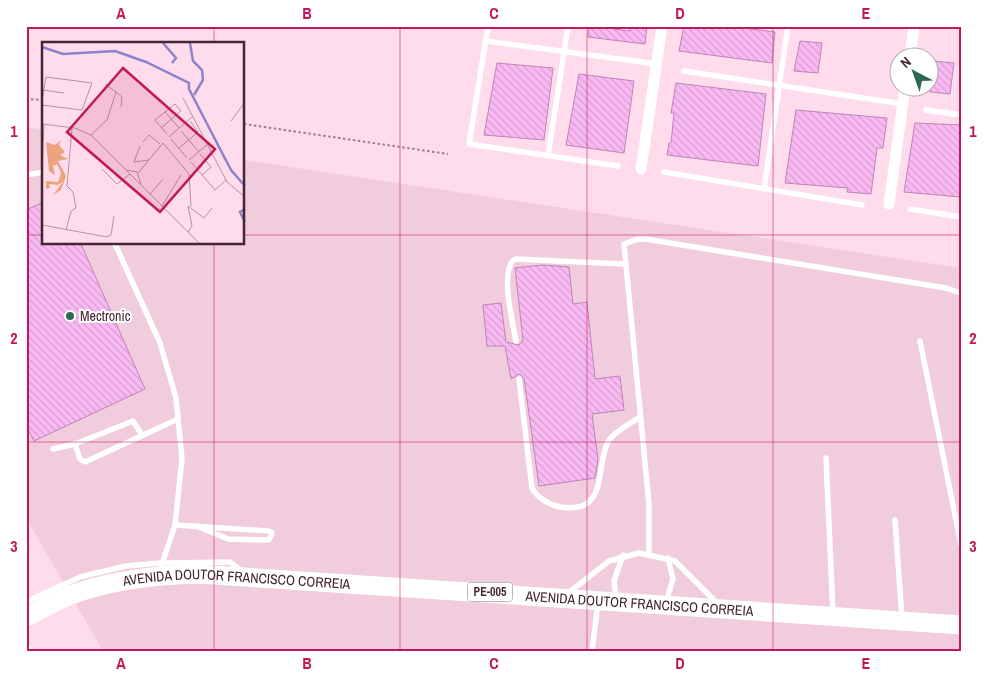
<svg xmlns="http://www.w3.org/2000/svg" width="987" height="677" viewBox="0 0 987 677" font-family="'Archivo Narrow',sans-serif">
<style>
.built{fill:#f1ccdc}
.building{fill:url(#building-back-hatch);stroke:#bf83ba}
.lines{fill:none;stroke-linecap:round;stroke-linejoin:round}
.path{stroke:#9e7d8c;stroke-width:2;stroke-dasharray:2.5 2.5;stroke-linecap:butt}
.lane{stroke:#fff;stroke-width:5.5}
.street{stroke:#fff;stroke-width:11}
.primary{stroke:#fff;stroke-width:19}
.grid{fill:none;stroke:#c2185b;stroke-width:1;stroke-opacity:0.55}
.poi-dot{fill:#2b6956;stroke:#fff;stroke-width:2}
.labels{text-anchor:middle;dominant-baseline:central;stroke-width:4;stroke-linejoin:round;paint-order:stroke}
.shield{fill:#fff;stroke:#7c6671;stroke-width:1}
.shield-label{font-size:12px;font-weight:bold;fill:#442534}
.poi-label{font-size:14px;fill:#442534;stroke:#fff;text-anchor:start}
.street-label{font-size:14px;fill:#442534;stroke:#fff}
.inset-river{fill:none;stroke:#8e83ca;stroke-width:2.5}
.inset-road{fill:none;stroke:#b493a2;stroke-width:1}
.view{fill:#c2185b;fill-opacity:0.15;stroke:#c2185b;stroke-width:2.5}
.inset-edge{fill:none;stroke:#442534;stroke-width:2.5}
.neatline{fill:none;stroke:#c2185b;stroke-width:2}
.grid-label{font-size:16px;text-anchor:middle;font-weight:bold;fill:#c2185b}
</style>
<defs>
<pattern id="building-back-hatch" width="6" height="6" patternUnits="userSpaceOnUse" patternTransform="scale(1.25)"><rect width="6" height="6" fill="#f9b9f2"/><path d="M-1 5l2 2M0 0l6 6M5-1l2 2" fill="none" stroke="#d79fd0"/></pattern>
</defs>
<rect width="100%" height="100%" fill="#fedceb"/>
<path class="built" d="M26,127L44,130V244H244V160L961,268V651H103L26,518Z"/>
<g class="building">
<path d="M589,26H609L613,29L630,31V26H647L645,44L588,37Z"/>
<path d="M684,26H728L775,32L772,63L679,51Z"/>
<path d="M800,41L822,43L818,73L794,71Z"/>
<path d="M932,61L954,63L950,94L930,92Z"/>
<path d="M497,63L553,68L544,140L484,135Z"/>
<path d="M579,74L634,81L624,153L566,145Z"/>
<path d="M676,83L766,94L758,166L667,155L669,143H671L674,113H671Z"/>
<path d="M796,110L887,118L883,148H877L871,194L847,192L848,188L785,183Z"/>
<path d="M915,123L961,125V197L904,192Z"/>
<path d="M44,202V244H81L145,389L34,441L26,425V210Z"/>
<path d="M542,265L569,267L573,304L587,302L595,379L620,376L624,410L592,414L598,460L595,478L539,486L524,378L519,374L511,379L505,346H487L483,305L501,303L506,342L519,345L523,340L515,268Z"/>
</g>
<g class="lines">
<g class="path">
<path d="M26,99L44,100"/>
<path d="M244,124L448,154"/>
</g>
<g class="lane">
<path d="M488,26L469,144L618,166"/>
<path d="M486,41L657,64"/>
<path d="M684,71L903,104"/>
<path d="M926,110L961,115"/>
<path d="M548,156L568,26"/>
<path d="M664,172L862,205"/>
<path d="M26,175L44,172"/>
<path d="M764,189L788,26"/>
<path d="M910,209L961,217"/>
<path d="M115,244L160,343L176,398L182,459L175,525L159,573"/>
<path d="M516,341C513,323 499,270 515,259L624,264"/>
<path d="M920,341L961,545"/>
<path d="M519,379L532,488C536,497 550,505 560,507C611,515 594,464 609,440C616,430 630,424 640,417"/>
<path d="M75,444L80,459L85,462L178,419"/>
<path d="M53,449L75,444L133,421L142,435"/>
<path d="M826,458L833,614"/>
<path d="M895,520L902,619"/>
<path d="M175,525L269,531L272,533L269,540L228,539L196,526"/>
<path d="M649,554V504L624,244L638,239H645L946,288L961,293"/>
<path d="M567,594L609,561L639,553L675,561L718,604"/>
<path d="M616,599L614,581L623,555"/>
<path d="M26,602L80,577L126,566L161,563L230,562L243,572"/>
<path d="M666,602L673,579L668,558"/>
<path d="M592,651L598,603"/>
</g>
<g class="street">
<path d="M910,58L914,26"/>
<path d="M641,169L662,26"/>
<path d="M889,204L905,88"/>
<path d="M26,650L27,651"/>
</g>
<path class="primary" id="s1" d="M26,617C40,610 54,602 68,596C110,580 155,575 199,574L961,625"/>
</g>
<path class="grid" d="M214,26V44M400,26V651M587,26V651M773,26V651M26,235H44M244,235H961M214,244V651M26,442H961"/>
<circle class="poi-dot" cx="70" cy="316" r="5"/>
<g class="labels">
<rect class="shield" x="467.5" y="582.5" width="45" height="19" rx="4"/>
<g class="shield-label">
<text x="490" y="592">PE-005</text>
</g>
<g class="poi-label">
<text x="80" y="316">Mectronic</text>
</g>
<g class="street-label">
<text stroke="none"><textPath href="#s1" startOffset="218">AVENIDA DOUTOR FRANCISCO CORREIA</textPath></text>
<text stroke="none"><textPath href="#s1" startOffset="622">AVENIDA DOUTOR FRANCISCO CORREIA</textPath></text>
</g>
</g>
<g transform="translate(42 42)">
<rect width="202" height="202" fill="#fedceb"/>
<path d="M19,98L17,103L23,110L18,113L26,117L16,119L24,134L19,148L11,153L21,140L15,143L7,142L8,146L4,147V139L16,140L19,131L15,122L11,124L13,133L7,129L4,100L13,103Z" fill="#eaa57e"/>
<path class="inset-river" d="M121,1L134,16L130,21M148,1L151,19L160,28L161,38L152,53M0,5L21,12L73,9L104,20L147,41V47L189,128L203,144M203,167L198,170L203,180"/>
<path class="inset-road" d="M1,48L22,51M74,50L80,55L79,65M141,56L185,140L203,155M0,58L4,35L50,41L40,68L0,63M123,70L137,86M189,79L203,60M0,82L33,86L49,93L158,202M119,86L139,69L133,62L113,78L125,92M139,89L157,110M49,93L65,78L74,50L63,42M127,95L151,74M129,97L145,116M101,100L107,93L118,102M98,104L92,120L107,118M137,106L156,90L148,79M158,112L169,125L160,133M147,118L166,102M149,120L173,148L184,138M60,127L75,142L88,132M85,128L95,130L99,142M0,129L2,82M96,131L121,101L147,132L149,164M108,152L121,137M120,164L139,133M0,183L65,195L69,193L72,174M24,188L29,169L34,166L31,150L25,144L30,86M146,190L150,184L146,164L162,176L170,166"/>
<path class="view" d="M81,26L173,107L118,170L25,90Z"/>
<rect width="202" height="202" class="inset-edge"/>
</g>
<rect width="987" height="677" fill="none" stroke="#ffffff" stroke-width="55"/>
<g transform="translate(914 72) rotate(319)"><circle r="24" fill="#ffffff" stroke="#b4a8ae"/>
<path d="M0-4L9 19L0 12L-9 19Z" fill="#2b6956"/>
<text y="-8" font-size="14" font-weight="bold" text-anchor="middle" fill="#442534">N</text>
</g>
<rect x="28" y="28" width="932" height="622" class="neatline"/>
<g class="grid-label">
<text x="121" y="19">A</text>
<text x="307" y="19">B</text>
<text x="494" y="19">C</text>
<text x="680" y="19">D</text>
<text x="866" y="19">E</text>
<text x="14" y="137">1</text>
<text x="973" y="137">1</text>
<text x="14" y="344">2</text>
<text x="973" y="344">2</text>
<text x="14" y="552">3</text>
<text x="973" y="552">3</text>
<text x="121" y="669">A</text>
<text x="307" y="669">B</text>
<text x="494" y="669">C</text>
<text x="680" y="669">D</text>
<text x="866" y="669">E</text>
</g>
</svg>
